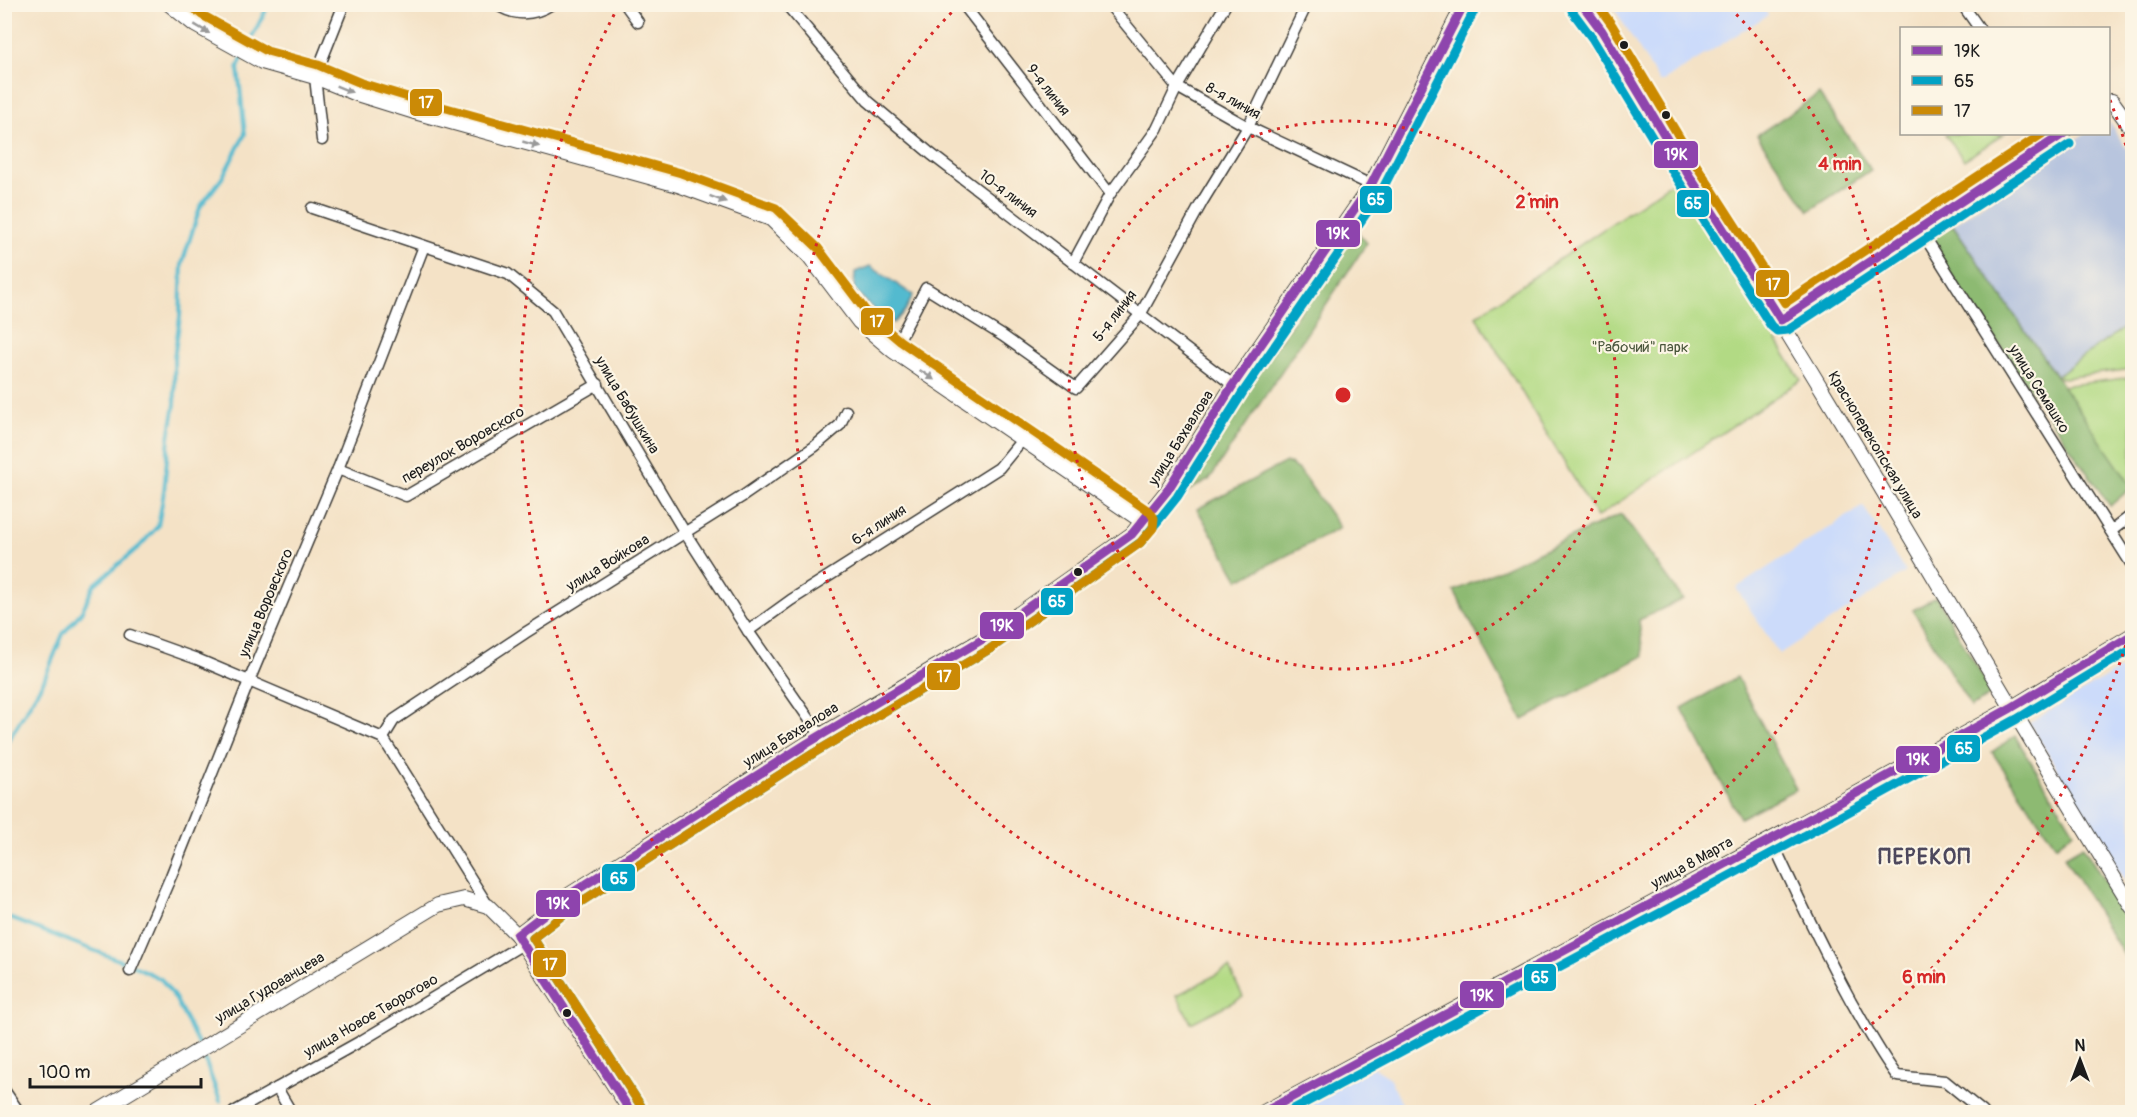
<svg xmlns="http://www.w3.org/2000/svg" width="2137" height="1117" viewBox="0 0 2137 1117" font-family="Pangolin,sans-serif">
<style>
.built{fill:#ccdbfa}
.industrial{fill:#b8c5de}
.green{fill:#b2da84;stroke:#677b50;stroke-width:1.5}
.forest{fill:#8dba72;stroke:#546b47;stroke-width:1.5}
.water{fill:#52bacf;stroke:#376b76;stroke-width:1.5}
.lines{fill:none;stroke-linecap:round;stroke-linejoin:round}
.stream{stroke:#52bacf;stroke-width:4}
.street-casing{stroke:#3c3a36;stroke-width:13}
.secondary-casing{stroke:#3c3a36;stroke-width:16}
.street{stroke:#fff;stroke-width:10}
.secondary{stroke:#fff;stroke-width:14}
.bus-1-casing{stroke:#fcf5e5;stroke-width:14}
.bus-2-casing{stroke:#fcf5e5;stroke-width:14}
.bus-3-casing{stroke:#fcf5e5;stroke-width:14}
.bus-1{stroke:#8e44ad;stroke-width:9}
.bus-2{stroke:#01a2c5;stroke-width:9}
.bus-3{stroke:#cb8a06;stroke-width:9}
.oneway{fill:#999}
.ring{fill:none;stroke:#d62828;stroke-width:3;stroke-dasharray:3 6}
.bus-dot{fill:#1c1c1c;stroke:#fcf5e5;stroke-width:2}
.labels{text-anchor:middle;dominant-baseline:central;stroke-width:4.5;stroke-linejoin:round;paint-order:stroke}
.street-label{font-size:15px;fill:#1c1c1c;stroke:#fcf5e5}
.park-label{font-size:15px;fill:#49553b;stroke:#fcf5e5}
.district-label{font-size:21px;font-weight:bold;letter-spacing:1.5px;fill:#4d485d;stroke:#fcf5e5}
.centre{fill:#d62828;stroke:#fcf5e5;stroke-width:3}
.ring-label{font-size:18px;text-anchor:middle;font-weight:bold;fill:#d62828;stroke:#fcf5e5;stroke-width:4.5;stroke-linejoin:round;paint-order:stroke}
.line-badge{stroke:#fcf5e5;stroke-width:2}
.badge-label{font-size:16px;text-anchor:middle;font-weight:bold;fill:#fff}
</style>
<rect width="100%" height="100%" fill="#fcf5e5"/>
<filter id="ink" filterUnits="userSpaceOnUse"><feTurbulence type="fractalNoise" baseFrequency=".0167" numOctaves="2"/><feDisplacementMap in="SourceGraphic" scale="12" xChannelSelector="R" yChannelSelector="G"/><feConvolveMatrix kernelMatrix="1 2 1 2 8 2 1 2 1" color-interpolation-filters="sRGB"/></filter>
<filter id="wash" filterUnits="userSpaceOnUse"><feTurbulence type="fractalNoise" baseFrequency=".008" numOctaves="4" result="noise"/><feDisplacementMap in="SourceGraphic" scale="24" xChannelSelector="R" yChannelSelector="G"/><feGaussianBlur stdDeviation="1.35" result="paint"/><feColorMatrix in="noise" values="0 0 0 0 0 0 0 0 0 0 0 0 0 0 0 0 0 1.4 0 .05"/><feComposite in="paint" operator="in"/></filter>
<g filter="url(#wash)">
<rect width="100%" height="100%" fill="#f4e2c6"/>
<g class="built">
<path d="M1612,5H1762L1768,15L1660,83Z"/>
<path d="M1863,506L1906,572L1779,654L1736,588Z"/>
<path d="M2132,662V892L2029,723Z"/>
<path d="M1365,1062L1389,1077L1406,1112H1271Z"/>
</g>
<path class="industrial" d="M2109,122L2132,157V322L2056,376L1953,225L2084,134H2108Z"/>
<g class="green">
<path d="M1945,134H2004L1964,160Z"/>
<path d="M1677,179L1801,380L1597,517L1476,316Z"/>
<path d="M2132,322V369L2063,378L2056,376Z"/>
<path d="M2132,377V487L2061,386Z"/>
<path d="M1229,968L1243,997L1191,1023L1177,995Z"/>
</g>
<g class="forest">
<path d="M1819,94L1871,170L1809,211L1757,135Z"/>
<path d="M1953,225L2132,487L2110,506L1927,240Z"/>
<path d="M1356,230L1367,243L1209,480L1170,500Z"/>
<path d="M1286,462L1300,471L1340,528L1239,580L1197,509Z"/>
<path d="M1621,514L1683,599L1639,620L1643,656L1523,720L1454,591Z"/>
<path d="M1936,597L1993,694L1971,707L1913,610Z"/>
<path d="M1737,677L1796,789L1740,818L1682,708Z"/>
<path d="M2015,736L2074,831L2056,846L1992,752Z"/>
<path d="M2083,846L2132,927V968L2064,857Z"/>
</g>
<path class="water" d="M870,266L913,295L905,311L893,323L876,312L854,289L855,272Z"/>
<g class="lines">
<g class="stream">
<path d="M246,49L269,4"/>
<path d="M4,748L44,680L63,634L82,611L94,585L140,546L158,526L164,491L169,437L175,404L174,358L180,317L182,264L200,207L222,178L245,134L238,68L243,56"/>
<path d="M4,916L132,965L161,979L175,998L201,1049L220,1101"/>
</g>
</g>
</g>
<g filter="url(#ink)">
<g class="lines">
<defs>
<g id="street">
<path d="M496,4C514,16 533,16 552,4"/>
<path d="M625,4L638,22"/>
<path d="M786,4L868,101L931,154L1233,385"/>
<path d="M963,4L1110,194"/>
<path d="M1109,4L1177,87L1248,127L1371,185"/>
<path d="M1962,4L1979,28"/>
<path d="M322,140L315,77L344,4"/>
<path d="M312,208L508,274L553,311L684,531L748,631L821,736"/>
<path d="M1920,229L2132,565"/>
<path d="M1073,263L1110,194L1157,129L1177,87L1226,4"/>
<path d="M893,351L926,288L1003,336L1076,388L1140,315L1202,202L1248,127L1307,4"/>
<path d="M338,469L406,496L598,384"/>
<path d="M2111,531L2132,515"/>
<path d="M748,631L791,600L999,468L1022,440"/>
<path d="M130,635L197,659L383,738L488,906"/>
<path d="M383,738L394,720L525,633L743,496L814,447L840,425L846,411"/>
<path d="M1771,839C1796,893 1822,948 1851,1001C1866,1027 1879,1052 1897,1076L1945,1081L1983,1112"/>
<path d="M130,971L171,876L249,681L338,469L424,246"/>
<path d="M277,1088L291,1112"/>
<path d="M4,1090L19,1112"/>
<path d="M234,1112L361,1041L523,944"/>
</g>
<g id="secondary">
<path d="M169,4L195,25L262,62L315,77L357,94L418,113L678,185L771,219L809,256L859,322L893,351L1143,522"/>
<path d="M1582,4C1627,64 1660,131 1700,194C1851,428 1986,671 2132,907"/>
<path d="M2108,103L2112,101L2132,129"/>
<path d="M1781,320L2063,134"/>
<path d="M517,935L569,895L808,743L983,639L1132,534L1167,491L1233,385L1371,185L1464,4"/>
<path d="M97,1112L438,905L464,899L488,906L517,935L631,1112"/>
<path d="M1264,1112L1824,811L2011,708L2132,635"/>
</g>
</defs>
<use href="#street" class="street-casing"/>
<use href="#secondary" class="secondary-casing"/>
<use href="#street" class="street"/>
<use href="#secondary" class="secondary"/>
<defs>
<g id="bus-1">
<path d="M1582,4L1602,31L1683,166L1781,320L2063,134"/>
<path d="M631,1112L517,935L569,895L808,743L983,639L1132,534L1167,491L1233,385L1371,185L1464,4"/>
<path d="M1264,1112L1824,811L2011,708L2132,635"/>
</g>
<g id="bus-2">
<path d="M1572,11L1592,38L1673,172L1771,326L1777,331L1788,330L2070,144"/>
<path d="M641,1106L533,938L576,905L814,753L990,649L1141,542L1177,497L1243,392L1381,192L1475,9"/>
<path d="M1288,1112L1830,822L2017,719L2132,649"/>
</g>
<g id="bus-3">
<path d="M189,4L202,15L267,51L318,65L361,83L421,101L681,173L776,208L818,248L868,314L900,341L1150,512L1154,518L1153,528L1140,543L990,649L814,753L576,905L533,938L641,1106"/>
<path d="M1597,4L1612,25L1693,160L1785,303L2042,134"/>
</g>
</defs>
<use href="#bus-1" class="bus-1-casing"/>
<use href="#bus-2" class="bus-2-casing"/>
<use href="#bus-3" class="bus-3-casing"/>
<use href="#bus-1" class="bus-1"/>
<use href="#bus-2" class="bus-2"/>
<use href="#bus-3" class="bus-3"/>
</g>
<defs><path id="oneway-solid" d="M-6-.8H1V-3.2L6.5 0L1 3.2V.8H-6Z" transform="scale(1.5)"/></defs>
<g class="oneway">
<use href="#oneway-solid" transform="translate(202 29) rotate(31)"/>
<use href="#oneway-solid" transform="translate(344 89) rotate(22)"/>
<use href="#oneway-solid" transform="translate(531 144) rotate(16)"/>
<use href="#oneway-solid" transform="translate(718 199) rotate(20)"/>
<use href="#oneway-solid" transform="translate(927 375) rotate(34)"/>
</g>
</g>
<g class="ring">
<circle cx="1343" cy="395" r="274"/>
<path d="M1730 8A548 548 0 1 1 956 8"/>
<path d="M2131 628A822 822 0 0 1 1748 1110M938 1110A822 822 0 0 1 617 9M2110 100A822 822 0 0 1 2131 162"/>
</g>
<g class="bus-dot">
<circle cx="1624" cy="45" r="5"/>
<circle cx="1666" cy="115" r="5"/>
<circle cx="1078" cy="572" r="5"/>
<circle cx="567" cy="1013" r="5"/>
</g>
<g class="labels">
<g class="street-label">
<text transform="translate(1048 90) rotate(52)">9-я линия</text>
<text transform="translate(1233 101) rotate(29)">8-я линия</text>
<text transform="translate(1008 194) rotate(37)">10-я линия</text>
<text transform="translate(1115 316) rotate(-52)">5-я линия</text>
<text transform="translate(2039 389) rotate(58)">улица Семашко</text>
<text transform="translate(627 405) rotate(59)">улица Бабушкина</text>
<text transform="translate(1181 438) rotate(-58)">улица Бахвалова</text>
<text transform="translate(463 445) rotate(-30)">переулок Воровского</text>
<text transform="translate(1875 445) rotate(59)">Красноперекопская улица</text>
<text transform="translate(879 525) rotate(-33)">6-я линия</text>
<text transform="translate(608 563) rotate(-32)">улица Войкова</text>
<text transform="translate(266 603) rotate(-67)">улица Воровского</text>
<text transform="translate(791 735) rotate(-32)">улица Бахвалова</text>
<text transform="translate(1692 863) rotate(-29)">улица 8 Марта</text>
<text transform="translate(270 988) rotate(-31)">улица Гудованцева</text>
<text transform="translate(371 1016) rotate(-30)">улица Новое Творогово</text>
</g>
<g class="park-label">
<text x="1640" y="347">"Рабочий" парк</text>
</g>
<g class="district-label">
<text x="1925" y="857">ПЕРЕКОП</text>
</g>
</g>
<circle cx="1343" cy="395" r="9" class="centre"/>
<g class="ring-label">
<text x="1840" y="170">4 min</text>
<text x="1537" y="208">2 min</text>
<text x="1924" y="983">6 min</text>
</g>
<g class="line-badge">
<rect x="409" y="88" width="34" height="29" rx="6" fill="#cb8a06"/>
<rect x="1653" y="140" width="46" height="29" rx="6" fill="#8e44ad"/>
<rect x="1359" y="185" width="34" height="29" rx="6" fill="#01a2c5"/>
<rect x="1676" y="189" width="34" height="29" rx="6" fill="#01a2c5"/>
<rect x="1315" y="219" width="46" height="29" rx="6" fill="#8e44ad"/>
<rect x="1755" y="269" width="35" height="29" rx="6" fill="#cb8a06"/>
<rect x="860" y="307" width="34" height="29" rx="6" fill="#cb8a06"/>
<rect x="1040" y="587" width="34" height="29" rx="6" fill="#01a2c5"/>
<rect x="979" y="611" width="46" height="29" rx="6" fill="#8e44ad"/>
<rect x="926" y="662" width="35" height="29" rx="6" fill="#cb8a06"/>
<rect x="1946" y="734" width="35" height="29" rx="6" fill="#01a2c5"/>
<rect x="1895" y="745" width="46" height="29" rx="6" fill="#8e44ad"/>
<rect x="601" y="863" width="35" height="29" rx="6" fill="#01a2c5"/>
<rect x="535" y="889" width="46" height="29" rx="6" fill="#8e44ad"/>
<rect x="532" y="949" width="35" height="29" rx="6" fill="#cb8a06"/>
<rect x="1523" y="963" width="34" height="29" rx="6" fill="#01a2c5"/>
<rect x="1459" y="980" width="46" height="29" rx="6" fill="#8e44ad"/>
</g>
<g class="badge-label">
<text x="426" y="108">17</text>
<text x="1676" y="160">19К</text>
<text x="1376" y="205">65</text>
<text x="1693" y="209">65</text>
<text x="1338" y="239">19К</text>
<text x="1773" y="290">17</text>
<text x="877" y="327">17</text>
<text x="1057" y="607">65</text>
<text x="1002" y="631">19К</text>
<text x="944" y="682">17</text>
<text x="1964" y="754">65</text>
<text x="1918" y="765">19К</text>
<text x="619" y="884">65</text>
<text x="558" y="909">19К</text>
<text x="550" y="970">17</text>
<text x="1540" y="983">65</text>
<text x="1482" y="1001">19К</text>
</g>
<rect width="2137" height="1117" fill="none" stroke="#fcf5e5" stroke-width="24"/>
<rect x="1900" y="27" width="210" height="108" fill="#fcf5e5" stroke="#a29e95" stroke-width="1.5"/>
<rect x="1912" y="46" width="30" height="9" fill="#8e44ad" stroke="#a29e95" stroke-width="1.5"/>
<text x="1954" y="57" font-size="18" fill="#1c1c1c">19К</text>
<rect x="1912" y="76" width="30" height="9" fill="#01a2c5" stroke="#a29e95" stroke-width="1.5"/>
<text x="1954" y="87" font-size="18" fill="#1c1c1c">65</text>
<rect x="1912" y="106" width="30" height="9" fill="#cb8a06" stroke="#a29e95" stroke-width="1.5"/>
<text x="1954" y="117" font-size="18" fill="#1c1c1c">17</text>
<g transform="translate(2080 1060)" stroke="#fcf5e5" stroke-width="4.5" paint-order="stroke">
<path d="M0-4.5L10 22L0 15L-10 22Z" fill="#1c1c1c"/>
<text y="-9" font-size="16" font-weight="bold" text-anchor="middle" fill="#1c1c1c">N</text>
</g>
<path d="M30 1078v9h171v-9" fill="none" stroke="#1c1c1c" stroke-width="3"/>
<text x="39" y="1078" font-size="18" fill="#1c1c1c" stroke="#fcf5e5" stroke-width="4.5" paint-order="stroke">100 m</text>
</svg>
